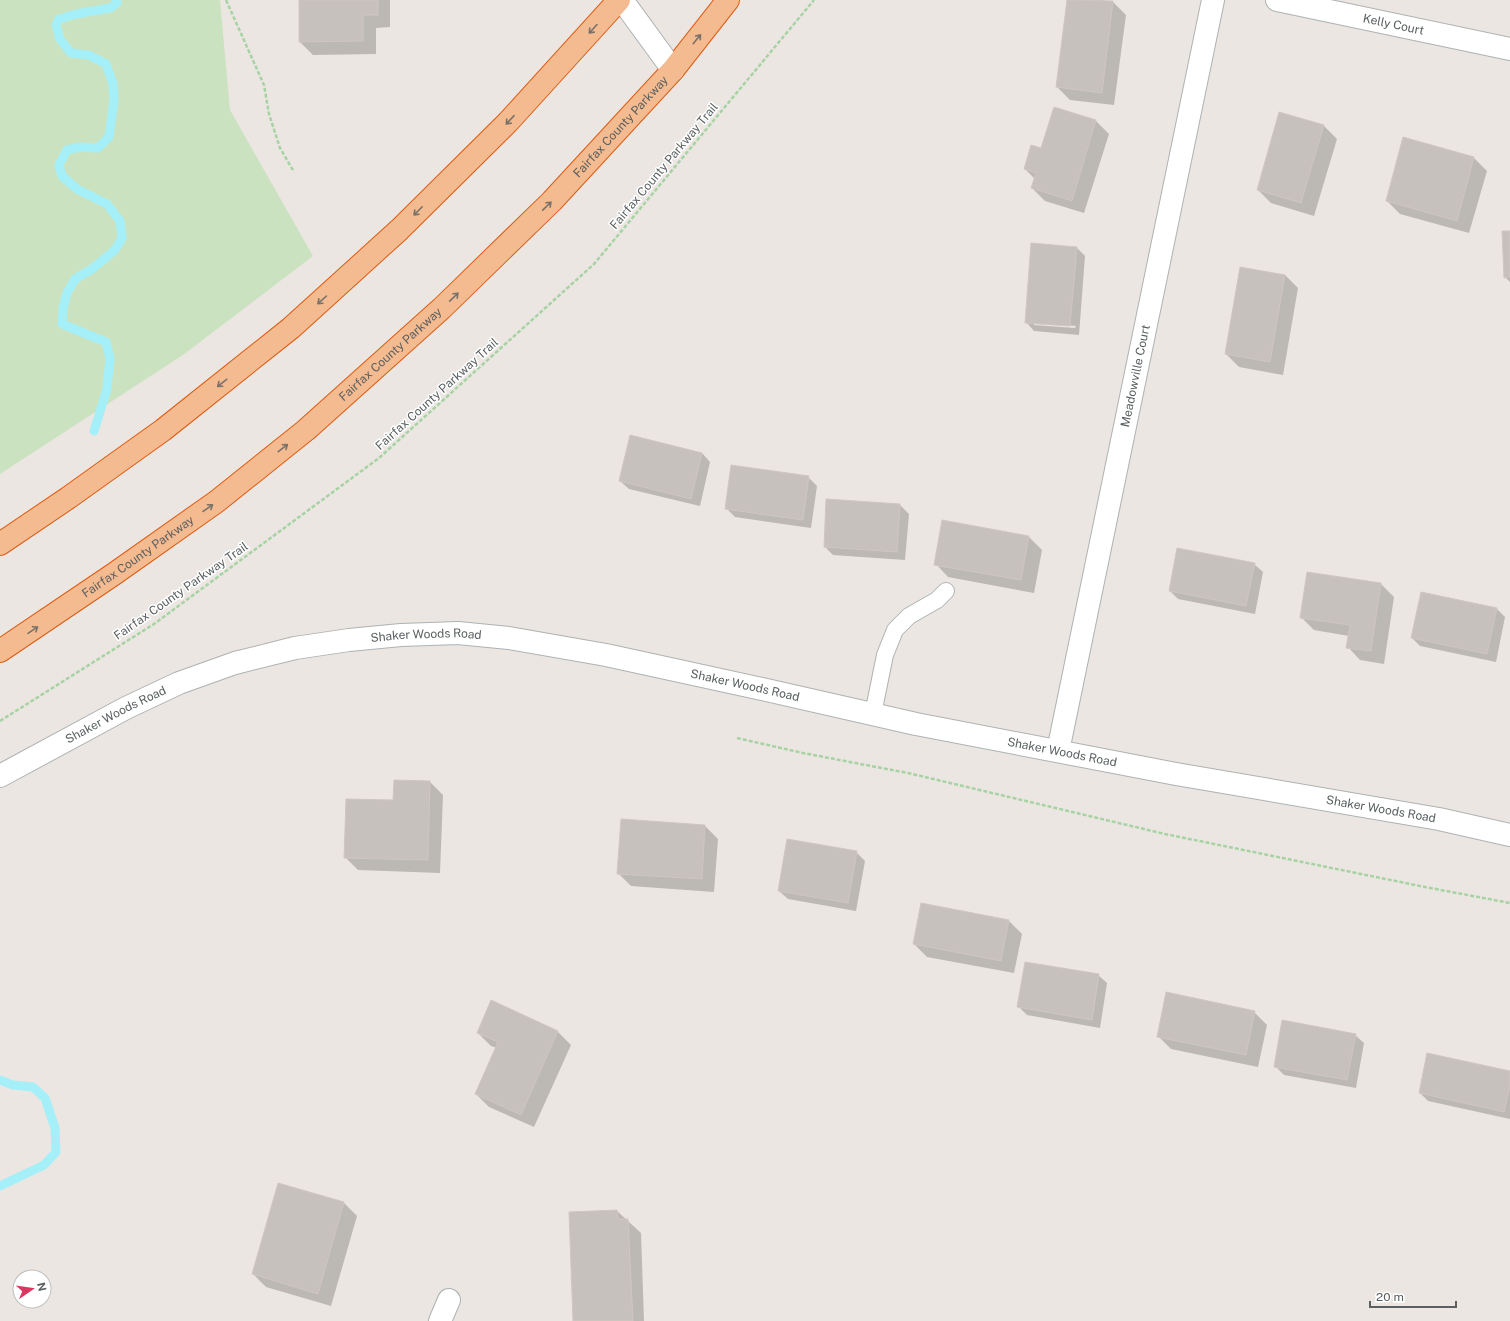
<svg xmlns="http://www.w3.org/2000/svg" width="1510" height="1321" viewBox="0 0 1510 1321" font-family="'Public Sans',sans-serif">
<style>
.green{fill:#cbe2c0}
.shadow{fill:#0003;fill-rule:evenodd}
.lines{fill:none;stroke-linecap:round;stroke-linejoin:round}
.stream{stroke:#a5eff8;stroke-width:9}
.building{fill:#c7c1be;stroke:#d0c6c1}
.lane-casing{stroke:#adb2b3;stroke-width:18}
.street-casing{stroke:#adb2b3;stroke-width:24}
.highway-casing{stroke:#dd5b11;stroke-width:24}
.path{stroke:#a7d3a4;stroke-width:2.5;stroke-dasharray:4 2;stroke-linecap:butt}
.lane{stroke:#fff;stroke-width:16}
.street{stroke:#fff;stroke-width:22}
.highway{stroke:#f4ba90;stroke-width:22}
.oneway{stroke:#79726a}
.labels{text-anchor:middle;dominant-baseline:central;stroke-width:3;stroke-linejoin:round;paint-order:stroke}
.street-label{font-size:12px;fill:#5a6061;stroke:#fff}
</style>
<rect width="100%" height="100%" fill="#ece6e2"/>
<path class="green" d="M0,0H220L230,110L313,256L183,355L0,474Z"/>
<g class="shadow">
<path d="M300,0H390V27L376,28V54L313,55L300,42Z"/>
<path d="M1068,0H1099L1113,2L1126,15L1114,105L1070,100L1057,87Z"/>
<path d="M1096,121L1109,134L1084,213L1045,201L1032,188L1035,179L1025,169L1042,150Z"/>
<path d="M1324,126L1337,139L1314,216L1271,203L1258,190Z"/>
<path d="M1474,158L1487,171L1469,233L1400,214L1387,201Z"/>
<path d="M1510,232V282L1505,277Z"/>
<path d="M1077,248L1085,256L1079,335L1034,331L1026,322ZM1034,322L1076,326L1075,328L1034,325Z"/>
<path d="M1241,268L1285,275L1298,288L1283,375L1239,367L1226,354Z"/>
<path d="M631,436L702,453L710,462L700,506L629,489L620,481Z"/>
<path d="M808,477L817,486L811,528L735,517L726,508Z"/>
<path d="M827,500L900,505L909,514L905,560L833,555L825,547Z"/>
<path d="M1029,537L1042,550L1034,593L948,577L936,564Z"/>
<path d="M1254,564L1263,572L1255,614L1178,599L1170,591Z"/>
<path d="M1381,584L1394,597L1384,664L1360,660L1348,647L1349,636L1314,630L1301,617Z"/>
<path d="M1497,609L1505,617L1496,662L1420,646L1412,638Z"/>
<path d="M430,782L443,795L440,873L358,870L345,857L394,801Z"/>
<path d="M705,826L718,839L714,892L631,886L618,873Z"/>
<path d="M856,852L865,861L856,911L788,899L779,891Z"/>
<path d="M1009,921L1022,934L1014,973L927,957L914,944Z"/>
<path d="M1098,975L1107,983L1100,1028L1027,1015L1019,1007Z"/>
<path d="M491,1002L558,1032L571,1045L534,1127L489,1107L476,1094L497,1048L491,1046L478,1033Z"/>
<path d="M1254,1012L1267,1025L1258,1067L1171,1049L1158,1036Z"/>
<path d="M1355,1035L1364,1043L1356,1088L1284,1075L1275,1066Z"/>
<path d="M1510,1072V1119L1428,1101L1420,1093Z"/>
<path d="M279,1184L344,1203L357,1216L331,1306L266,1287L253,1274Z"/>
<path d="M617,1211L641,1233L644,1321H574Z"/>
</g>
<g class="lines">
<g class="stream">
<path d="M94,431L107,389L110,358L106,342L62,324L63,308L67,293L75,279L92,269L115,250L122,238L120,221L107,204L77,189L62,176L59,165L67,150L80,147L98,148L109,137L114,100L113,84L106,64L89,55L71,53L60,39L56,25L59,19L76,14L110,8L117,3V0"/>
<path d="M0,1080L13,1085L33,1087L45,1098L55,1128L56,1152L44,1165L0,1186"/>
</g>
</g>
<g class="building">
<path d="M299,0H378V15H363V41L299,42Z"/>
<path d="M1067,0L1113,1L1102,93L1056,87Z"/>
<path d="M1054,107L1096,120L1072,201L1031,188L1036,173L1024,169L1031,145L1041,148Z"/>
<path d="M1279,112L1324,125L1301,203L1257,190Z"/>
<path d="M1403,137L1474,157L1457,221L1386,201Z"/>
<path d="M1502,231H1510V277L1504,278Z"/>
<path d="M1031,243L1077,247L1070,326L1025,323Z"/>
<path d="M1240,267L1285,275L1270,362L1225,354Z"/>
<path d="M630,435L702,453L691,499L619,481Z"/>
<path d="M731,465L809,476L803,520L725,509Z"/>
<path d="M826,499L900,504L897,552L824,547Z"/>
<path d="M942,520L1029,536L1021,580L934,565Z"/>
<path d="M1177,548L1255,563L1246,606L1169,591Z"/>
<path d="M1307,572L1381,583L1371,651L1346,648L1350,625L1300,618Z"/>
<path d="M1421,592L1497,608L1487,654L1411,638Z"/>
<path d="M394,780L430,781L428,860L344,858L346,799L393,800Z"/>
<path d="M621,819L705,825L702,879L617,874Z"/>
<path d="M787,839L857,851L848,903L778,891Z"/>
<path d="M921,903L1009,920L1001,961L913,944Z"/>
<path d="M1025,962L1099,974L1092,1020L1017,1007Z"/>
<path d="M1166,992L1255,1011L1246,1055L1157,1037Z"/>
<path d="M491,1000L558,1031L521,1115L475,1094L498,1042L477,1033Z"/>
<path d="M1282,1020L1356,1034L1347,1080L1274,1067Z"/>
<path d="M1427,1053L1510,1071V1086L1504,1112L1419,1093Z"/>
<path d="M278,1183L344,1202L318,1294L252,1274Z"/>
<path d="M617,1210L618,1219H628L633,1321H573L569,1212Z"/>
</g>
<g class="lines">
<defs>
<path id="lane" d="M873,714L885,655L895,630L909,616L937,600L946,591"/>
<g id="street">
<path d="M622,0L673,70"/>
<path id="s1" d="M1277,0L1510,49"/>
<path id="s2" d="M1058,751L1213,0"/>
<path id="s3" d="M0,776L126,708L179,683L235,663L295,648L349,640L401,635L458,633L509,638L606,655L762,689L916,724L1176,774L1439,819L1510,835"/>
<path d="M440,1321L449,1300"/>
</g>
<g id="highway">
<path d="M0,544L68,498L163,430L291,328L399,230L508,122L619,0"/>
<path id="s4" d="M0,651L114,574L216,502L306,430L442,308L552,201L673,70L728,0"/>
</g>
</defs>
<use href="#lane" class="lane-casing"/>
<use href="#street" class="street-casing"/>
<use href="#highway" class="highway-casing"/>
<g class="path">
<path d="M226,0L264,85L269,114L280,148L294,172"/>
<path d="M0,721L154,624L379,458L594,264L814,0"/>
<path d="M737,738L803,753L908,773L1165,834L1425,887L1510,903"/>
</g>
<use href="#lane" class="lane"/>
<use href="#street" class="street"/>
<use href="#highway" class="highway"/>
</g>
<defs><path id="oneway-shaft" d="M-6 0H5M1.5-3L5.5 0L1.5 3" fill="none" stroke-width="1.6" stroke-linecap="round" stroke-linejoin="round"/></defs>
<g class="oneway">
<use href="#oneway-shaft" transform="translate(593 29) rotate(132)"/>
<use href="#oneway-shaft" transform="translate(697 39) rotate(-51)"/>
<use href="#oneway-shaft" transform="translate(510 120) rotate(133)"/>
<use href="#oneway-shaft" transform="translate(547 206) rotate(-44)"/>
<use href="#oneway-shaft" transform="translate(418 211) rotate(135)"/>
<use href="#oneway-shaft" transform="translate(454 297) rotate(-44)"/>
<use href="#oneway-shaft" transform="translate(322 300) rotate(138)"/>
<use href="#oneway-shaft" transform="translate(222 383) rotate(142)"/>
<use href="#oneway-shaft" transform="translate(283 448) rotate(-38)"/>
<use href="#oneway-shaft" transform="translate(208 508) rotate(-35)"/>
<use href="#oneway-shaft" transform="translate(33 630) rotate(-34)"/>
</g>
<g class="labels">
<g class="street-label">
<text stroke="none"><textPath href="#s1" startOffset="119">Kelly Court</textPath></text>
<text stroke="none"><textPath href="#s4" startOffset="815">Fairfax County Parkway</textPath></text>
<text transform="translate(664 166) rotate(-50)">Fairfax County Parkway Trail</text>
<text stroke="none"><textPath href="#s4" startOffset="491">Fairfax County Parkway</textPath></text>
<text stroke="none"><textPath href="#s2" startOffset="383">Meadowville Court</textPath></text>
<text transform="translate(437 394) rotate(-42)">Fairfax County Parkway Trail</text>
<text stroke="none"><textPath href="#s4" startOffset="167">Fairfax County Parkway</textPath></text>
<text transform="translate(181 591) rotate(-35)">Fairfax County Parkway Trail</text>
<text stroke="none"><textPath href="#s3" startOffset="455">Shaker Woods Road</textPath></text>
<text stroke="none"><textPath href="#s3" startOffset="779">Shaker Woods Road</textPath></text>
<text stroke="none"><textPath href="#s3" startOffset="131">Shaker Woods Road</textPath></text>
<text stroke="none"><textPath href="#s3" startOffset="1103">Shaker Woods Road</textPath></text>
<text stroke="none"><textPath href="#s3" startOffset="1427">Shaker Woods Road</textPath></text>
</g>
</g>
<g transform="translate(32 1289) rotate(77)"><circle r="19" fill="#ffffff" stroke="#bdbfc0"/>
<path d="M0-3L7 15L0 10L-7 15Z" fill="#db3861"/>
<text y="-6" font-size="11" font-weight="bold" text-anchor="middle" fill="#5a6061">N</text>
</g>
<path d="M1370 1301v6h86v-6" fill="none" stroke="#5a6061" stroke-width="2"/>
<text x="1376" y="1301" font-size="12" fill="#5a6061" stroke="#ffffff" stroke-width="3" paint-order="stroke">20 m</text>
</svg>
